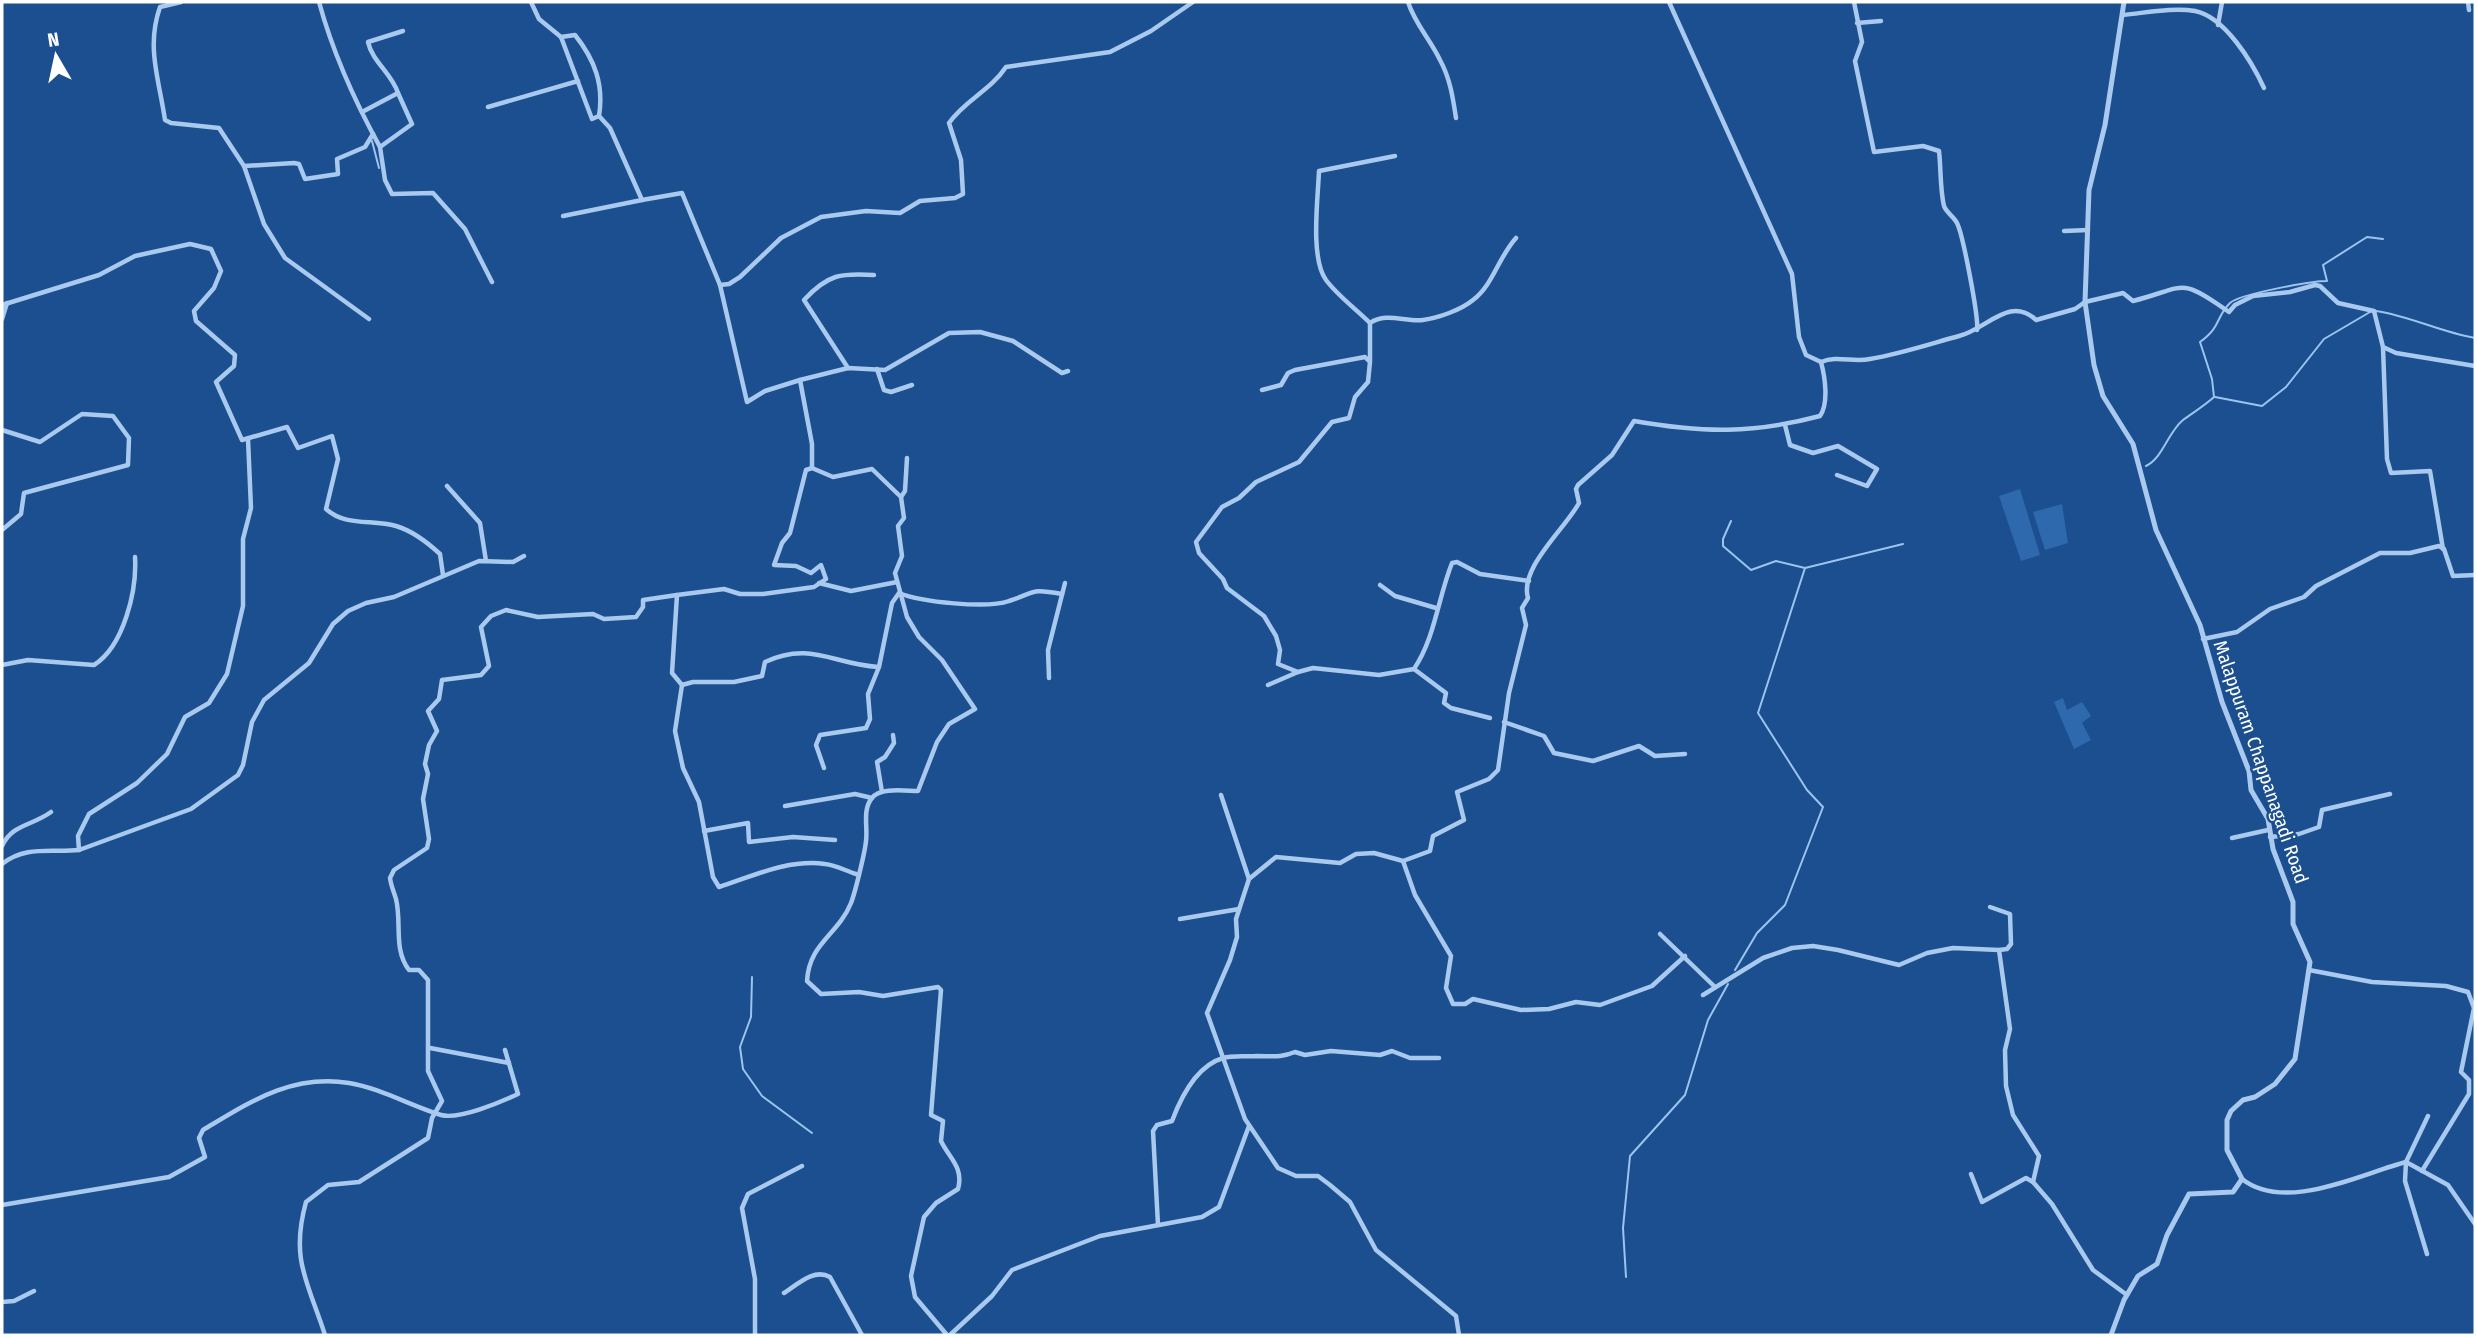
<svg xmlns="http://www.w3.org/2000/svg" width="2477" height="1337" viewBox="0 0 2477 1337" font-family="'Fira Sans Condensed',sans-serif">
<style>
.green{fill:#2e69ad}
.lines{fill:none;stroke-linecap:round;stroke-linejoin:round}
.stream{stroke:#9cc4f0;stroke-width:2}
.minor{stroke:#a9c9ee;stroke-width:4.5}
.tertiary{stroke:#a9c9ee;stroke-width:5}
.labels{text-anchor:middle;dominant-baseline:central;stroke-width:5;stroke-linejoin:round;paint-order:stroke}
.street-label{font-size:19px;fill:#fff;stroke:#1b4f8f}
</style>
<rect width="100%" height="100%" fill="#1b4f8f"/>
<g class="green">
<path d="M2020,489L2040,555L2021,561L1999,496Z"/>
<path d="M2062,504L2068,543L2045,550L2033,512Z"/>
<path d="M2063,698L2067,710L2082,702L2091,716L2082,723L2091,740L2074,749L2054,702Z"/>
</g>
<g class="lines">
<g class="stream">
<path d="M372,141L379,168"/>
<path d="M2376,311C2410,316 2440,332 2475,338"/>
<path d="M2215,397L2262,406L2286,387L2324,339L2370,312"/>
<path d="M2146,466C2163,458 2168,432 2183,420C2194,412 2204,406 2214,397L2212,379L2200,342C2222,326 2215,318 2230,303C2240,294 2311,281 2327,281L2323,265L2367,237L2383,239"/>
<path d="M1731,521L1723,539V546L1751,570L1776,561L1805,568L1903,544"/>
<path d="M1735,970L1757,933L1785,905L1823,807L1807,790L1758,713L1805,568"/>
<path d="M752,977L751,1017L740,1047L743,1069L762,1096L812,1133"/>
<path d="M1626,1277L1623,1228L1630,1156L1685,1095L1708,1020L1728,984"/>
</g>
<g class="minor">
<path d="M181,2L160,7C146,47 159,79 165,120L171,123L219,128L244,166L264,224L285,258L369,319"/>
<path d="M319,2C333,53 354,100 380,147"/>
<path d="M531,2L539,19L561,37L575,35C595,60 604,85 599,116L610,128L642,200L682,193L720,285L747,402L765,391L800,380L812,444V468"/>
<path d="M1408,2C1415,24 1430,39 1440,60C1450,78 1453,98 1456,118"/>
<path d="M1669,2L1792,274L1799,337L1806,355L1821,362"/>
<path d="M1854,2L1862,42L1855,61L1874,152L1923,146L1939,151C1941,168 1940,190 1944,206C1946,212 1954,217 1957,223C1963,235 1979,318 1977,330"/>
<path d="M2468,2L2469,10"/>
<path d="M2123,15C2145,13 2173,7 2195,11C2225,17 2252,62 2264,88"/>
<path d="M1857,23L1881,21"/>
<path d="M2218,25L2222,2"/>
<path d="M561,37L592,119L599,116"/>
<path d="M398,93L412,124L380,147L385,180L392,194L433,193L465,229L492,282"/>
<path d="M488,107L578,81"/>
<path d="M362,112L398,93C392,74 372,61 368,42L403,31"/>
<path d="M244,166L294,163L299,164L305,179L338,174L337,159L365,147L373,134"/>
<path d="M563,216L642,200"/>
<path d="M2064,231L2088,230"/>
<path d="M720,285L729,284L740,277L781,238L821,217L866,211L900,213L920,201L955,198L963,194L961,160L949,123C965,100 990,91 1006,67L1110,52L1151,31L1193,2"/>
<path d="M2085,302L2123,293L2133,301C2187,287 2178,276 2229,312L2235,305L2253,296L2290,292L2315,285L2320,286L2338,303L2374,311L2383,347L2396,353L2475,366"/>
<path d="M2,305L99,275L135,256L190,244L211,249L221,271L214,288L194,311L196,321L235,355L234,366L216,382L242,440L287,427L298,448L332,436L338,459L326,509C346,527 372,519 396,526C413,531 427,542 440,554L443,575"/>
<path d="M2,319L7,303"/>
<path d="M1370,323C1356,309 1338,296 1326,280C1310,258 1318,198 1319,171L1395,156"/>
<path d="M2383,347L2387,459L2391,473L2430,471L2443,549"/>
<path d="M1370,361V323C1386,312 1405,322 1423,320C1438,318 1461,310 1473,300C1493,285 1498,258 1516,238"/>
<path d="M1821,362C1838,355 1853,363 1870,359C1900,354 1930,344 1959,336C1987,329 2010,295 2036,320L2075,309L2085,302"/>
<path d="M848,368L804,300C828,274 841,273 874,275"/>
<path d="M877,369L884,390L891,392L912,385"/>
<path d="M800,380L848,368L885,370L949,333L980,332L1013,341L1062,373L1068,371"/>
<path d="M1262,390L1281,385L1288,373L1295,370L1365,357L1370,362L1368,382L1355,397L1349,418L1332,422L1299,462L1256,482L1239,498L1222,507L1196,542L1199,553L1223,579L1227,588L1264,616L1276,636L1280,650L1278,664L1298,672L1313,668L1379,675L1414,669C1435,638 1438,598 1452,563L1457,562L1480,574L1529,581"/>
<path d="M1785,425L1790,445L1813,453L1838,446L1877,469L1867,486L1837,475"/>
<path d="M2,430L40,442L82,414L113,416L129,438L128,465L24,493L21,514L2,530"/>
<path d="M248,439L251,508L243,539V606L227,674L209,703L185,717L167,754L137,783L89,814L78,836L79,850L191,809L238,775L243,765L252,722L264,700L309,663L333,624L348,611L366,603L394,597L479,561L513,562L524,556"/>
<path d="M447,486L480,523L486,561"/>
<path d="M901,497L905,491L907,458"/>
<path d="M819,583L851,591L897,582"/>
<path d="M1380,585L1395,596L1436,608"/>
<path d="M677,595L724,589L740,594H763L814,587L826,579L821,565L811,573L796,566L774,565L782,543L790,533L806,470L812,468L833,477L872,469L901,497L904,518L898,526L902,556L895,573L907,617L919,637L942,660L975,709L949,724L937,742L918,791C906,791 880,787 872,798C862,810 868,827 866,841C865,852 855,893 851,903C838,935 809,943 807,981L821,994L859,992L883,996L938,987L941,990L931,1115L943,1121L941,1141C949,1158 964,1167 958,1189L936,1203L924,1217L911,1276L915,1297L947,1335"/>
<path d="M2203,639L2237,632L2270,609L2304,597L2316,586L2380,553H2410L2439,546L2444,549L2453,576L2475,575"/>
<path d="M2,665L28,660L94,665C124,646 137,590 135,557"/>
<path d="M1414,669L1446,693L1444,703L1451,708L1490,718"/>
<path d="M1049,678L1048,650L1065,583"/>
<path d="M682,685L693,682H734L762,676L765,662C810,641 833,664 878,667"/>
<path d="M1268,685L1298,672"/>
<path d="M1504,722L1544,736L1554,753L1593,761L1639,746L1655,756L1685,754"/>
<path d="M824,768L816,745L820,735L866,728L870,719L868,694L879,667L892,603L899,593C921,602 987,609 1009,601C1037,592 1029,588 1062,594"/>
<path d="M882,792L877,762L885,757L894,743L893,735"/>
<path d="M1221,795L1249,879"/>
<path d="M785,806L855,794L872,798"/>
<path d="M704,831L748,823L749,842L793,837L835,840"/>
<path d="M2270,837L2299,834L2319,827L2322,810L2390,794"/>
<path d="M2232,838L2268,830"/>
<path d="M2,846C12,824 32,826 51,812"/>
<path d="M1403,861L1415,895L1451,956L1446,988L1453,1004H1465L1473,999L1521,1010L1549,1009L1576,1002L1600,1005L1652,986L1685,956"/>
<path d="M2,864C26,845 51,853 79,850"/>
<path d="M1990,907L2010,914L2011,944L2007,949L1999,950"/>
<path d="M1180,919L1239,909"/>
<path d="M1660,934L1715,987"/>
<path d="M2309,970L2372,982L2446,986L2468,992L2474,1008L2461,1072L2469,1080V1094L2422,1171"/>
<path d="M1703,995L1763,958L1792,948L1813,946L1838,950L1899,965L1927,953L1953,948L1999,950L2010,1029L2005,1050L2006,1086L2013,1115L2039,1156L2033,1182L2052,1204L2093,1270L2127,1295"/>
<path d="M430,1048L509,1063"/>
<path d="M1971,1174L1982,1202L2026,1178L2033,1182"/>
<path d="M2242,1179C2285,1213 2360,1174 2406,1162L2428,1116"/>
<path d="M2,1205L169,1177L205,1157L199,1138L203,1130C250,1102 291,1074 349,1083C380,1088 411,1106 441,1115C459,1120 501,1102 518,1094L505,1050"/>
<path d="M1158,1225L1153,1131L1157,1125L1172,1121C1181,1097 1196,1066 1223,1058C1233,1055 1247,1057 1257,1056C1273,1056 1280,1058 1295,1052L1305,1055L1331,1051L1380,1055L1392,1051L1410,1058H1439"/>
<path d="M2427,1254L2405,1181L2406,1162L2448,1185L2475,1224"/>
<path d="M784,1293C798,1284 814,1268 830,1277L862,1335"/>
<path d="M2,1302L14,1301L34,1291"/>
<path d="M325,1335C308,1282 290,1260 306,1202L328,1185L359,1182L428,1138L432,1118L442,1101L428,1071V980L419,970H409C393,949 402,923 396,899C394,892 391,886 390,878L394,870L427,848L429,839L423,799L428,774L425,764L429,745L437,731L428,711L439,699L442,680L481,675L489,666L481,627L491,616L506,610L538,617L593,614L604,619L636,617L643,607V600L677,595L672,673L682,685L675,731L683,768L699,802L713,877L719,887C753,876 788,859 825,864C836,865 846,871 856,874"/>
<path d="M755,1335V1279L742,1208L748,1194L802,1166"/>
<path d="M950,1335L992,1296L1012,1270L1100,1236L1202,1217L1219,1207L1249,1126"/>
<path d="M1459,1335L1456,1316L1376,1250L1350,1202L1330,1185L1318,1176H1296L1278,1168L1245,1119L1207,1013L1230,960L1237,937L1236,919L1249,879L1276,857L1340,863L1356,854L1374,853L1403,861L1430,851L1433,836L1464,820L1457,792L1489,779L1498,770L1509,693L1526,625L1522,608L1528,598C1519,568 1565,529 1579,503L1576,489L1578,485L1612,455L1634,421C1703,433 1752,434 1820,416C1829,403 1825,377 1821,362"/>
</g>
<path class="tertiary" d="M2111,1335L2124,1300L2138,1276L2157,1264L2167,1235L2189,1194L2233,1192L2242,1179L2227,1150V1120L2231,1111L2243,1100L2255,1097L2275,1084L2295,1059L2310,962L2293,924V902L2273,849L2268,819L2251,790L2249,771L2222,702L2200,625L2156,530L2133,444L2103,396L2094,365L2085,302L2089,190L2105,125L2124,2"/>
</g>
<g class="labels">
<g class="street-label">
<text transform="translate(2261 762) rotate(71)">Malappuram Chappanagadi Road</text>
</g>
</g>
<rect width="2477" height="1337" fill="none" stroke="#ffffff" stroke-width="7"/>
<g transform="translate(56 56) rotate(351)" stroke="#1b4f8f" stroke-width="5" paint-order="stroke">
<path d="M0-5L12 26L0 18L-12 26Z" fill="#ffffff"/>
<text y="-10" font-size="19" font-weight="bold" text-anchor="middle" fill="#ffffff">N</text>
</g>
</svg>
